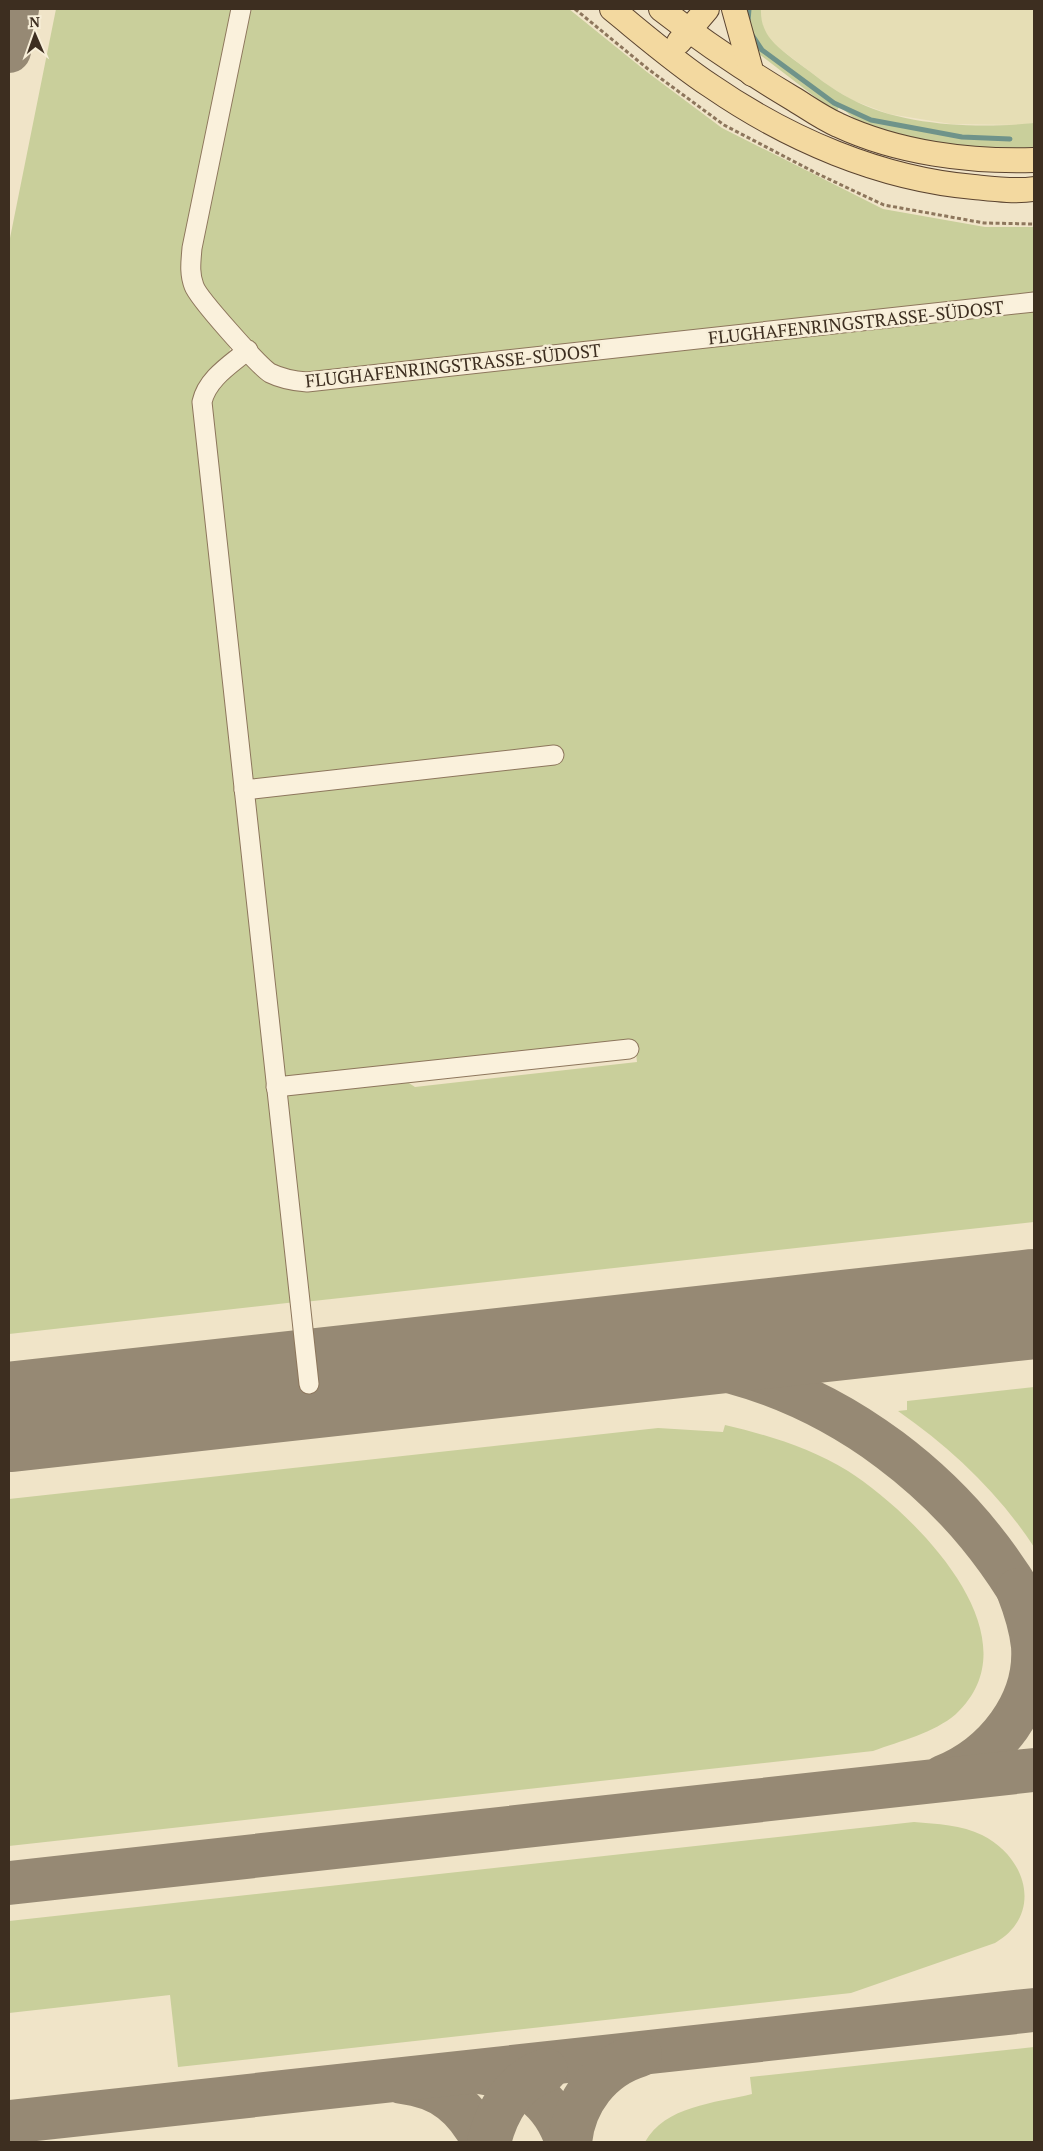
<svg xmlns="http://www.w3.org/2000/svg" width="1043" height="2151" viewBox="0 0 1043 2151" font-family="'PT Serif',serif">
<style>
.farmland{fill:#e6deb5}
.green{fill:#c9cf9b}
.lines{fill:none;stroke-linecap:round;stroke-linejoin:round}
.stream{stroke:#6f938a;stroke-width:5}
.taxiway{stroke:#968974;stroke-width:44}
.runway{stroke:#968974;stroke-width:110}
.minor-casing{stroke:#8d765c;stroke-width:21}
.major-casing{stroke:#5b4430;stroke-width:26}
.path{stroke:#8d765c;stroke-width:3;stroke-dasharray:4 2.5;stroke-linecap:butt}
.minor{stroke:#faf1dc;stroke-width:19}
.major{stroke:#f3d9a0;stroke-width:24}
.labels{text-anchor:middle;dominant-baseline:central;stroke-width:5;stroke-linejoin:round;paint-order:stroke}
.street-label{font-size:18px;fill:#3d2e20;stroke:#f7eed8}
</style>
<rect width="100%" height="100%" fill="#f0e4c8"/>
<path class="farmland" d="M761,9H1034V123L1018,125L951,124L889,114L852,100L829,86L771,42L763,30L760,18Z"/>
<g class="green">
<path d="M56,9H235L185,269L232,342L227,360L204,381L296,1302L9,1334V243Z"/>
<path d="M247,9H569L647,72L722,128L883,209L985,227H1034V297L306,376L271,367L199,285L197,249Z"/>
<path d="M744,9H761C760,36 778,47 797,62C815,75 831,89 851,99C901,126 978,129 1034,123V150C985,153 907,142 861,122C853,119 847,111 839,107L836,113L759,54Z"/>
<path d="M1034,307V1222L304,1302L285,1096L291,1090L401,1078L415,1087L637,1062L635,1044L287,1077L279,1072L206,407L214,385L244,364L378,384L431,379L458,370Z"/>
<path d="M1034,1387V1547C998,1492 951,1448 898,1411L907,1410V1401Z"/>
<path d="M725,1425C768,1435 810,1448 848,1471C914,1513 1039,1637 956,1714C934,1733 900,1741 873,1751L9,1846V1499L658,1428L723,1432Z"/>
<path d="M914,1822C937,1824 962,1825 982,1835C1028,1858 1043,1915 995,1943L851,1993L178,2067L170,1995L9,2013V1921Z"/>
<path d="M1034,2047V2142H645C665,2106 715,2103 752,2094L750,2077Z"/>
</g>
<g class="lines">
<g class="stream">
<path d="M748,21L749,9"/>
<path d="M752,35L762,50L834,103L871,120L962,137L1010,139"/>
</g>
<g class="taxiway">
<path d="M9,51L17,9"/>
<path d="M1007,1307L1034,1306"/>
<path d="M578,1354C614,1355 651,1356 687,1362C836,1387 963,1486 1034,1617"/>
<path d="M943,1777C995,1756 1037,1704 1033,1646C1031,1626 1025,1608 1018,1590"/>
<path d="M9,1883L1034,1770"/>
<path d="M480,2072C523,2079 553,2099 567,2142"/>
<path d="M402,2082C443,2087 465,2106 484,2142"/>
<path d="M9,2122L1034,2010"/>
<path d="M489,2142C497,2111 514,2081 546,2070"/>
<path d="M570,2142C574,2102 600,2067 640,2055"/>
</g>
<path class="runway" d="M9,1417L1034,1304"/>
<defs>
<g id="minor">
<path d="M241,9L192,248C191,261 189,273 194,286C198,298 259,366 270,373C282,379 293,381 307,382L1034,302"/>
<path d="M248,350C230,365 207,379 202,402L309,1384"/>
<path d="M244,790L554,755"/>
<path d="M276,1087L629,1049"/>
</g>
<g id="major">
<path d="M612,9C644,35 676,63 711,86C788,139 880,179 974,187C993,189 1015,192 1034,189"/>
<path d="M661,9C703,42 747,71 792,98C807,107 822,118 838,125C898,153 969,162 1034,160"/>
<path d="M734,9L752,74"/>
<path d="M679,42L707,9"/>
</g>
</defs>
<use href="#minor" class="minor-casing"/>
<use href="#major" class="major-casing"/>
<path class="path" d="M575,9L648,69L724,125L818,174L884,205L984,223L1034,224"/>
<use href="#minor" class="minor"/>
<use href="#major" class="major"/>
</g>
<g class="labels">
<g class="street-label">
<text transform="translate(856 322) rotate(-6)">FLUGHAFENRINGSTRASSE-SÜDOST</text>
<text transform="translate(453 365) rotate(-6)">FLUGHAFENRINGSTRASSE-SÜDOST</text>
</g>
</g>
<rect width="1043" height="2151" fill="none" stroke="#3d2e20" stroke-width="20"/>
<g transform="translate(35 35) rotate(358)" stroke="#f7eed8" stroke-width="4" paint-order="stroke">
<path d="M0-4L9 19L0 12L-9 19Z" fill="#3d2e20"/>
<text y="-8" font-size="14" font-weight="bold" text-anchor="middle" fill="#3d2e20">N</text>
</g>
</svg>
